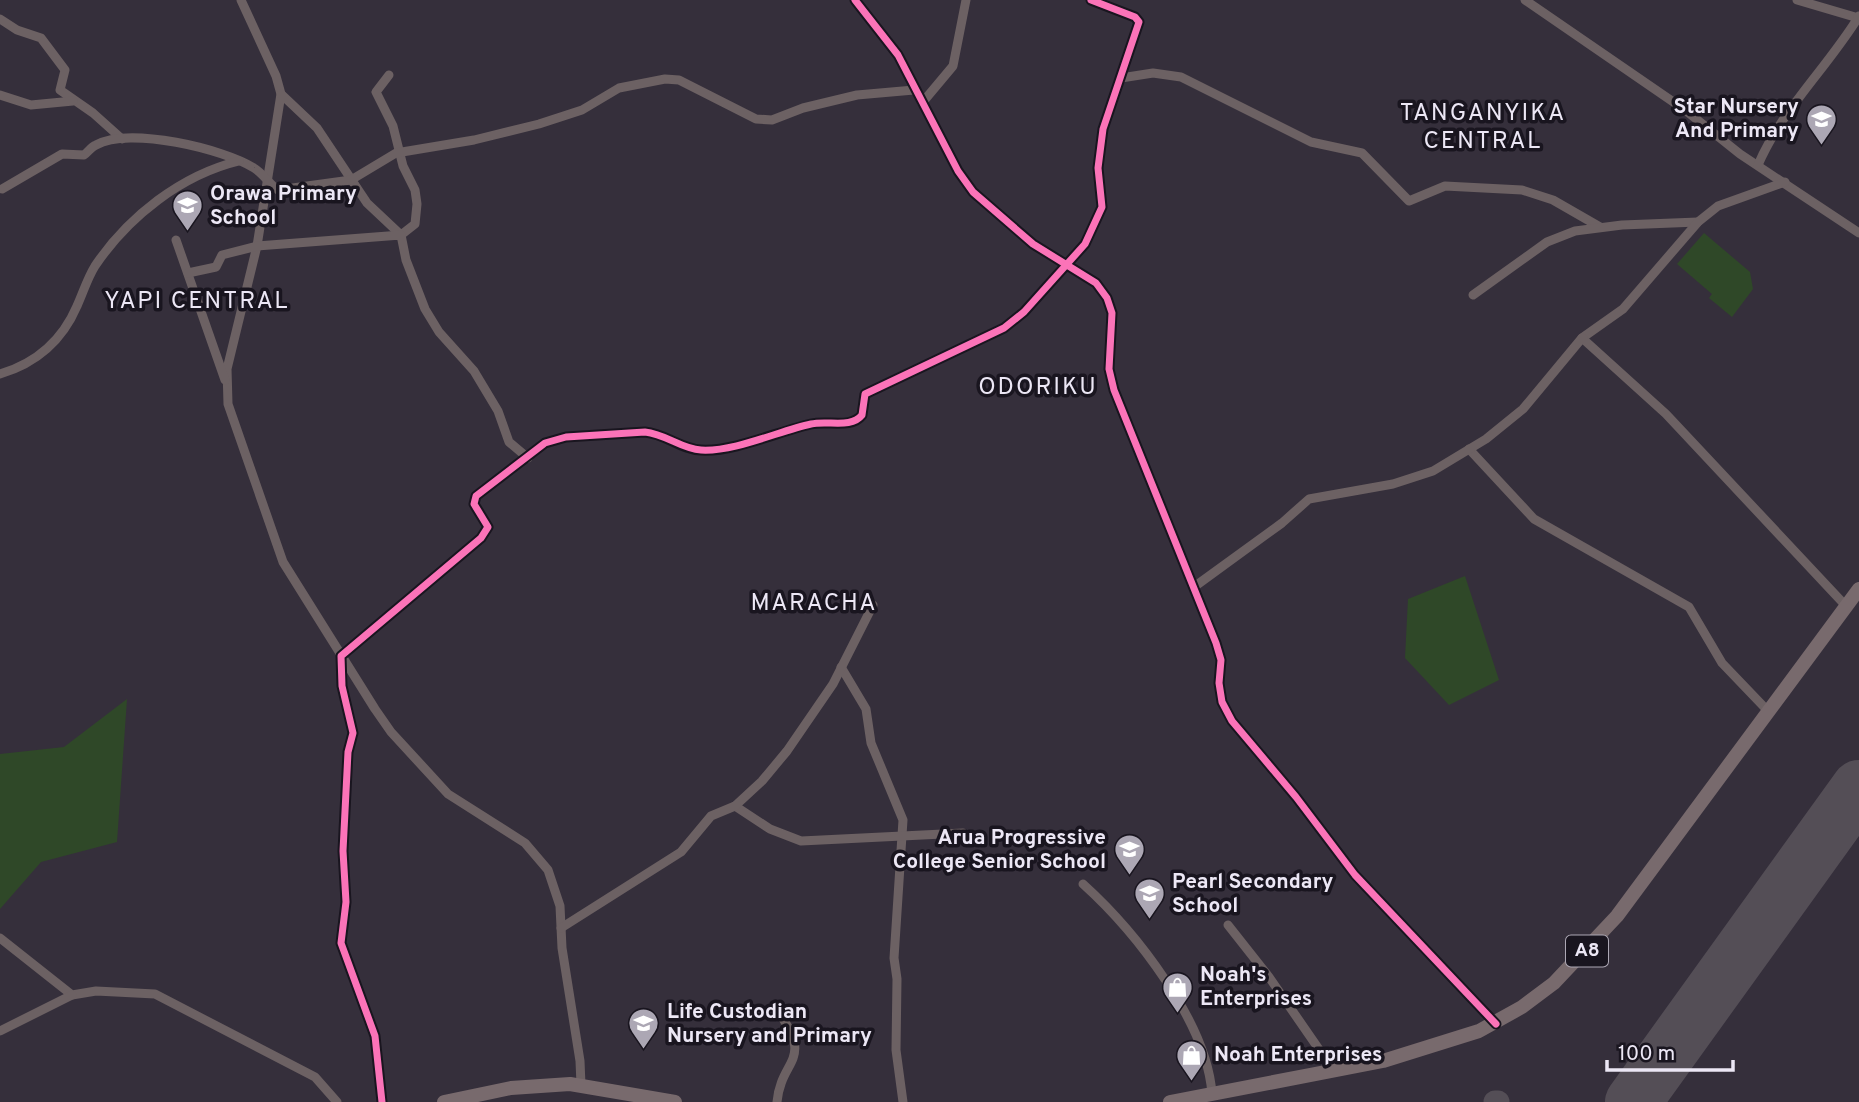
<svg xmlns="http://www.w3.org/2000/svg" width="1859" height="1102" viewBox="0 0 1859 1102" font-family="Overpass,sans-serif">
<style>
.green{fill:#2f4828}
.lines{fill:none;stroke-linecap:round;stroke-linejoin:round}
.taxiway{stroke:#544e56;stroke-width:23}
.runway{stroke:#544e56;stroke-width:56}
.street{stroke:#6c6163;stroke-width:9}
.primary{stroke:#786a6d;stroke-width:14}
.cycleway-casing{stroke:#19151f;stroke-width:11}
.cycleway{stroke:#fb73b8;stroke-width:7}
.labels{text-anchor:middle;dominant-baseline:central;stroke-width:7;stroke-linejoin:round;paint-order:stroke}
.shield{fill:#19151f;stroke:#ada8b5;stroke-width:2}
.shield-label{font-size:19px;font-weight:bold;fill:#ece7f5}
.poi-label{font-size:21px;font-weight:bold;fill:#ece7f5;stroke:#19151f;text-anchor:start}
.quarter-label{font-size:24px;letter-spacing:2px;fill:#ece7f5;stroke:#19151f}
</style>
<rect width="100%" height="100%" fill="#352f3b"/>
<g class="green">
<path d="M1704,233L1750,272L1753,289L1732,317L1709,298L1712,294L1677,264Z"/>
<path d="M1465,576L1499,680L1449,705L1405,658L1408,599Z"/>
<path d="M127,699L117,842L41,862L0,909V754L64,747Z"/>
</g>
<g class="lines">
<path class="taxiway" d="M1495,1102H1498"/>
<path class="runway" d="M1633,1102L1859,788"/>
<g class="street">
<path d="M241,0L276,76L281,94L257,246L227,369L228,404L283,562L375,709L391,732L448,794L525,843L548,870L560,906L562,948L580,1061L581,1085"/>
<path d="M855,0L898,55L958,171L973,192L1033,244L1096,283L1107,298L1112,313L1109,369L1114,390L1216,643L1221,660L1219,683L1222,702L1232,721L1296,797L1355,875L1496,1024"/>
<path d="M1525,0L1685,110L1740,154L1859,233"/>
<path d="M1797,0L1858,18"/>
<path d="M0,19L17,30L41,38L65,70L60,90L93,113L122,139"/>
<path d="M1121,78L1153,73L1181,77L1311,142L1362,153L1409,201L1445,186L1522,190L1553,200L1600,227"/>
<path d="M281,94L317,128L367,203L401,235L415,224L417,204L415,190L403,166L393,126L376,92L389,75"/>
<path d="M0,95L31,105L73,101"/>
<path d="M922,103L953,66L966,0"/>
<path d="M1758,165C1782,109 1827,68 1859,16"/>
<path d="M2,189L62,154L84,155C88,152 91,147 96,145C129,126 224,149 254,168C264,174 269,184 278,190L351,180L396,153L474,140L539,124L582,110L619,88L665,79L679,80L756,119L772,120L803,108L857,95L914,90"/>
<path d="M176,240L225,380"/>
<path d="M188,273L216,267L222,255L257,246L401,235L406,260L425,309L439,332L474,371L498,411L509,442L528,458"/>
<path d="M1473,295L1547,242L1575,231L1622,225L1698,222"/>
<path d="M1582,338L1623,309L1698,222L1718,206L1785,182"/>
<path d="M0,374C37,363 62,341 77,306C83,293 87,279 95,266C128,217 181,175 239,161"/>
<path d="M1469,449L1534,519L1689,607L1722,663L1767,710"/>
<path d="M1194,587L1282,523L1309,499L1393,484L1433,471L1486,439L1523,409L1582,338L1666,414L1845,605"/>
<path d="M841,667L866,709L871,743L903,820L894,958L897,979L896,1050L903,1102"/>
<path d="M735,806L770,829L801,841L963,833"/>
<path d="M1083,884C1135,931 1207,1022 1212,1094"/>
<path d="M1228,925L1269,977L1334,1071"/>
<path d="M561,928L681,852L711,816L735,806L762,781L787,751L833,684L873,605"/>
<path d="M0,938L72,995L96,991L155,994L315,1077L337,1102"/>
<path d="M0,1031L72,995"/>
<path d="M382,1102L375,1036L341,943L346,902L343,851L348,752L353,733L342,686L341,656L481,538L488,527L474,504L476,496L545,443L566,437L645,432C666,434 681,449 701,450C734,452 779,431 811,424C828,420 851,429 862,415L865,394L1004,328L1024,312L1085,244L1102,207L1098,168L1103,129L1139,22L1135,17L1091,0"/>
<path d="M777,1102C781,1058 815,1062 777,1010"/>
</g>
<g class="primary">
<path d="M444,1102L511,1088L570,1084L675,1102"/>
<path d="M1170,1102L1383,1061L1479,1031L1522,1007L1554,983L1617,916L1859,589"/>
</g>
<defs>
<g id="cycleway">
<path d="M855,0L898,55L958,171L973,192L1033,244L1096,283L1107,298L1112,313L1109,369L1114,390L1216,643L1221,660L1219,683L1222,702L1232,721L1296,797L1355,875L1496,1024"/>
<path d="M382,1102L375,1036L341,943L346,902L343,851L348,752L353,733L342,686L341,656L481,538L488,527L474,504L476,496L545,443L566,437L645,432C666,434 681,449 701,450C734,452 779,431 811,424C828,420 851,429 862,415L865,394L1004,328L1024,312L1085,244L1102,207L1098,168L1103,129L1139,22L1135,17L1091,0"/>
</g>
</defs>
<use href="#cycleway" class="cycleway-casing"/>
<use href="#cycleway" class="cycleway"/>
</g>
<defs>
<symbol id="school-pin" viewBox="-11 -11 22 30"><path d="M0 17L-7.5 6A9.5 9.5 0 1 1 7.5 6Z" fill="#aca7b4" stroke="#19151f"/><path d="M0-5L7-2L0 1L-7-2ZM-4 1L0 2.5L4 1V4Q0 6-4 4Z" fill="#fff"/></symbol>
<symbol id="shop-pin" viewBox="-11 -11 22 30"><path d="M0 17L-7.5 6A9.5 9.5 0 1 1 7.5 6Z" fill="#aca7b4" stroke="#19151f"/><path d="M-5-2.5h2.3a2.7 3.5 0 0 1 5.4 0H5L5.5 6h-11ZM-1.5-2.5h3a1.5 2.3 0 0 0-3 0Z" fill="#fff"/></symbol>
</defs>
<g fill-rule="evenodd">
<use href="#school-pin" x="1804" y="102" width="35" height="47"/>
<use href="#school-pin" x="170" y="188" width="35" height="47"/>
<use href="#school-pin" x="1112" y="832" width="35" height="47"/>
<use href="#school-pin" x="1132" y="876" width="35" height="47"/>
<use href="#shop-pin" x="1160" y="970" width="35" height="47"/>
<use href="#school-pin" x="626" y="1006" width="35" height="47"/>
<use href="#shop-pin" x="1174" y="1038" width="35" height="47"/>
</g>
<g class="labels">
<rect class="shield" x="1566" y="935.5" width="42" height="31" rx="5"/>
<g class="shield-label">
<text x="1587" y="951">A8</text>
</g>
<g class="poi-label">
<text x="1799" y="107" text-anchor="end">Star Nursery<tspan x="1799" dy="24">And Primary</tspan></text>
<text x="210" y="194">Orawa Primary<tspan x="210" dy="24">School</tspan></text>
<text x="1106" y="838" text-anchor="end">Arua Progressive<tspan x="1106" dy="24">College Senior School</tspan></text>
<text x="1172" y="882">Pearl Secondary<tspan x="1172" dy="24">School</tspan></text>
<text x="1200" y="975">Noah's<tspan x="1200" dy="24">Enterprises</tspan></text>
<text x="667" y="1012">Life Custodian<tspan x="667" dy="24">Nursery and Primary</tspan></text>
<text x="1214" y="1055">Noah Enterprises</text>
</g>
<g class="quarter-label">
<text x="1483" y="114">TANGANYIKA<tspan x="1483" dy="28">CENTRAL</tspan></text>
<text x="197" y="302">YAPI CENTRAL</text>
<text x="1038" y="388">ODORIKU</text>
<text x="814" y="604">MARACHA</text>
</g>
</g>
<path d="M1607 1060v10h126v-10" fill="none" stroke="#ece7f5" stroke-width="3.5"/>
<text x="1618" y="1060" font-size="21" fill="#ece7f5" stroke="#19151f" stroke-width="5" paint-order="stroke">100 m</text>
</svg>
